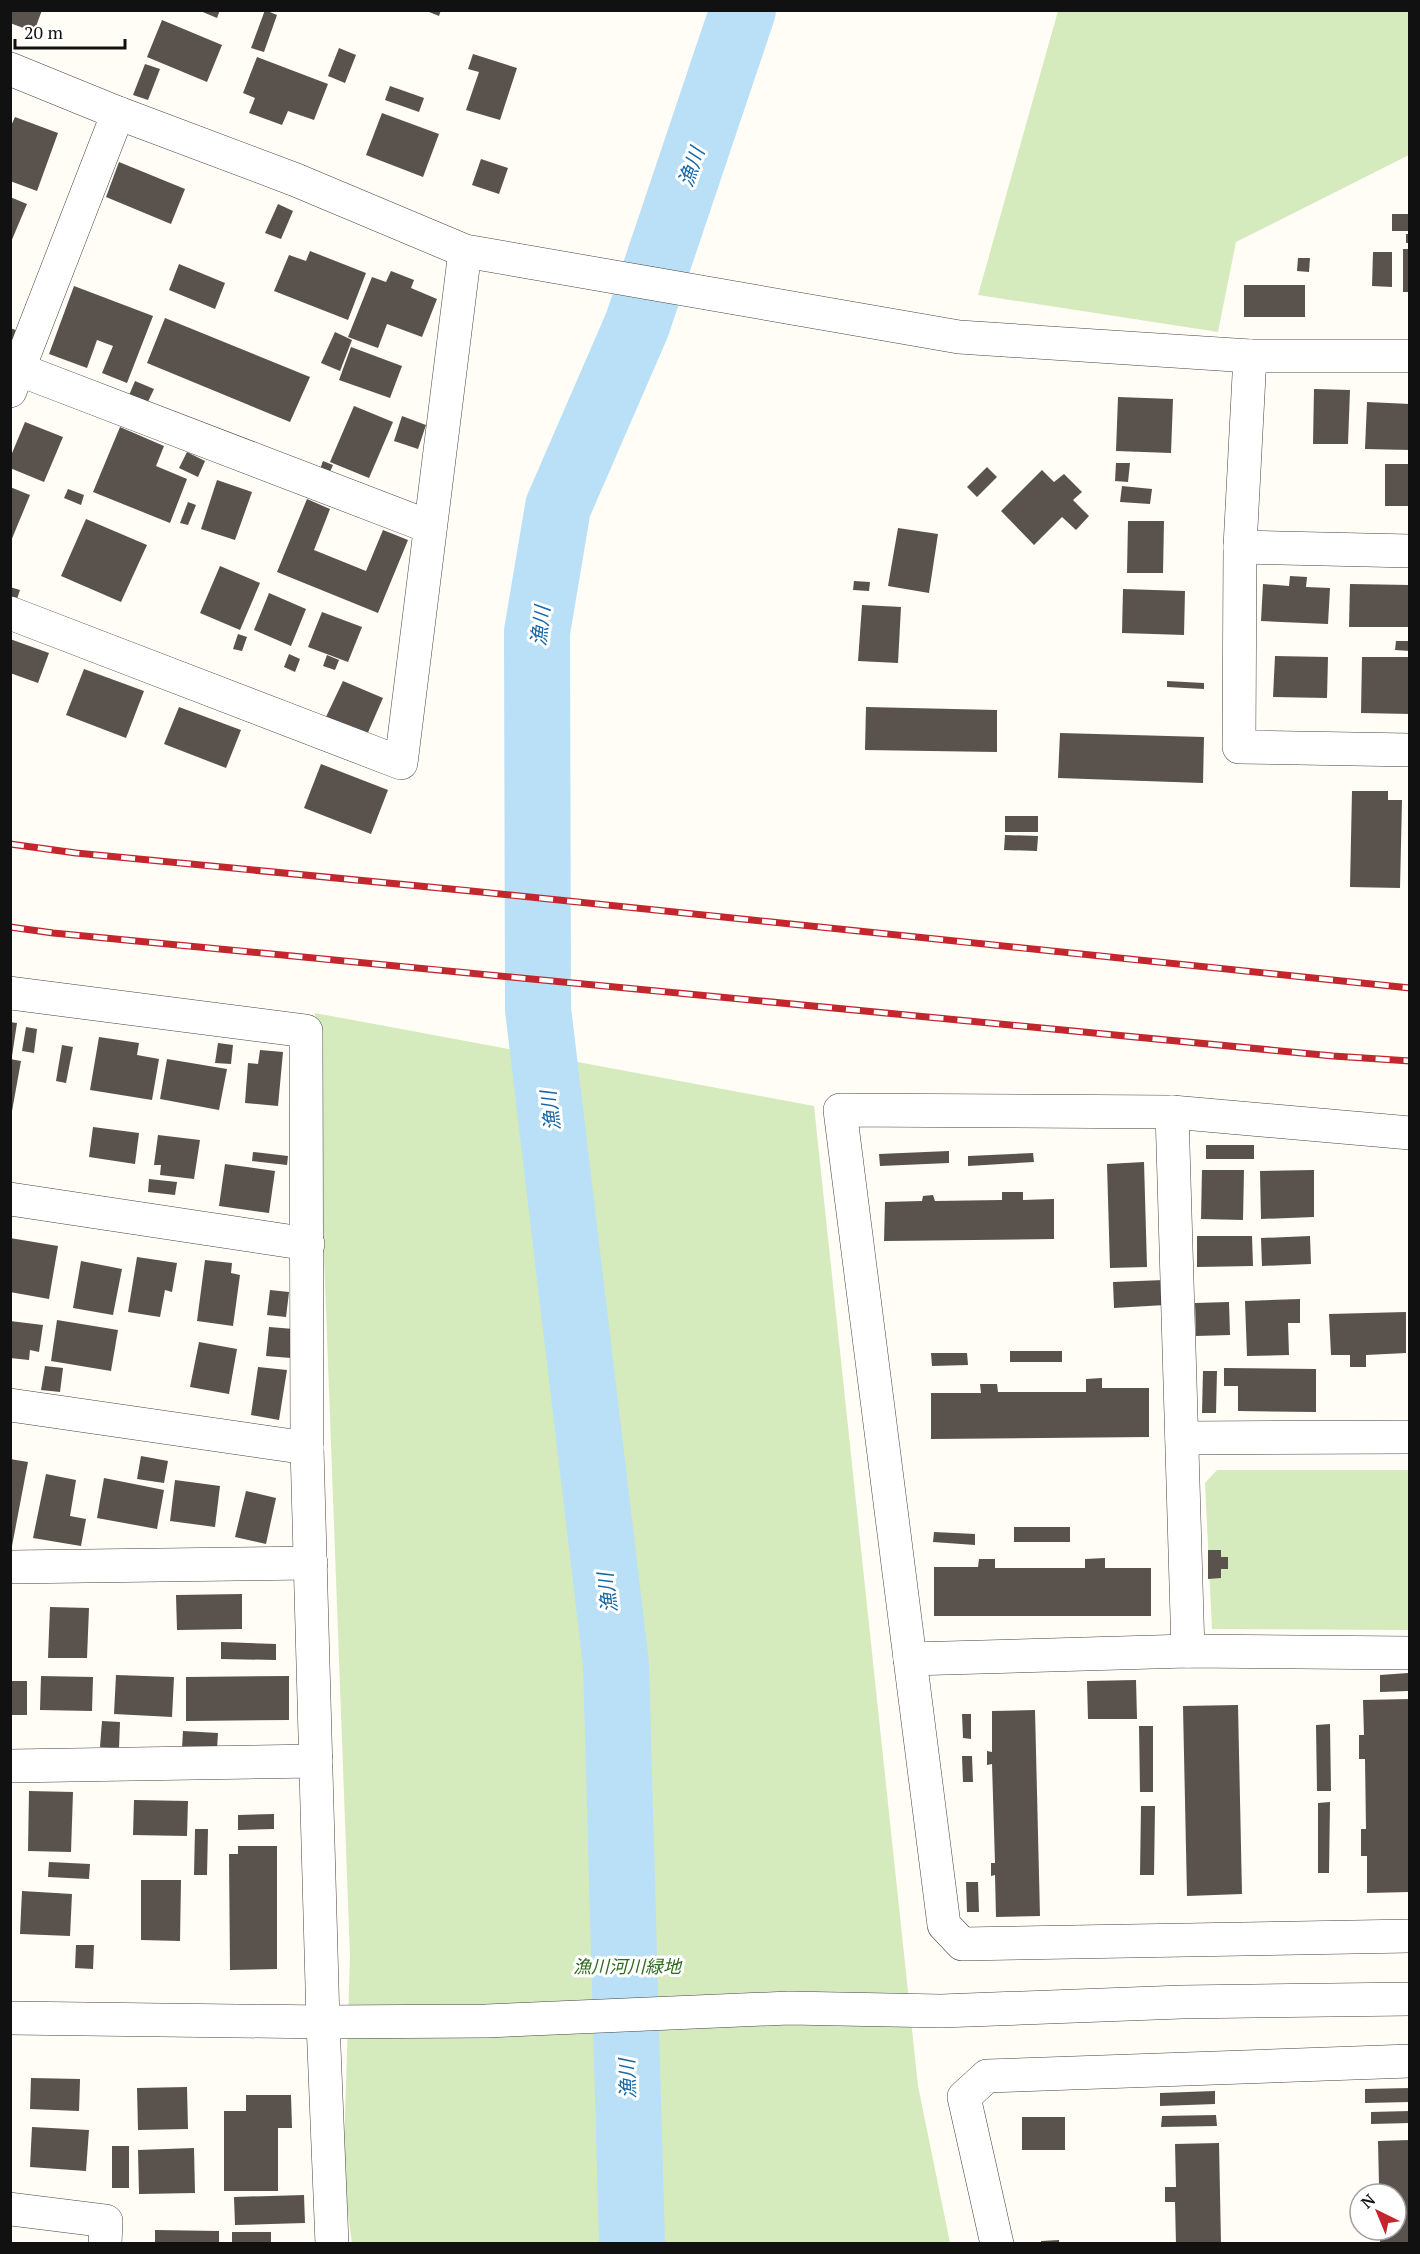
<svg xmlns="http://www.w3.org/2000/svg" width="1420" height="2254" viewBox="0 0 1420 2254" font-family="'PT Serif','Noto Sans JP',serif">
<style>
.green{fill:#d5ebbd}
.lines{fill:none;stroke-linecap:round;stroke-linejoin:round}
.river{stroke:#b9e0f7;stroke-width:66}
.building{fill:#5a524d}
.minor-casing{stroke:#444;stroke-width:34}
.minor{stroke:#fff;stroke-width:33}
.rail-casing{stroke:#c4262e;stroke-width:7}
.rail{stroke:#fff;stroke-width:4.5;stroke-dasharray:14;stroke-linecap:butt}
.labels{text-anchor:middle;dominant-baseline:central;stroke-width:6;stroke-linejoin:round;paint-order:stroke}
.park-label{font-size:18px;font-style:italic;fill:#2f6b1f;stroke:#fff}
.water-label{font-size:20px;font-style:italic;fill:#1768a6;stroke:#fff}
</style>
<rect width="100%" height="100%" fill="#fffdf5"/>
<g class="green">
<path d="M1058,11H1409V155L1236,242L1218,332L978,295Z"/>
<path d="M315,1013L814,1106L918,2086L950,2243H352L343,2179L350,1956Z"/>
<path d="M1217,1470H1409V1630L1212,1629L1205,1483Z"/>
</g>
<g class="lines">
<path class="river" d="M632,2244L616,1664L538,1009L537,632L558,507L637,325L743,10"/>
</g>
<g class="building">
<path d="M10,10H42L34,32L10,23Z"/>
<path d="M198,10H220L217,18Z"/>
<path d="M265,10L277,15L264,52L251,48Z"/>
<path d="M424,10H441L439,16Z"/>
<path d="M162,20L222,45L207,82L147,57Z"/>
<path d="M339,48L356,55L345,83L328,76Z"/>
<path d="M473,54L517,68L500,120L466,110L479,72L468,69Z"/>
<path d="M257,57L328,84L314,120L288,111L282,125L249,113L255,98L243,93Z"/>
<path d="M145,64L160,69L148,100L133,95Z"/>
<path d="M390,86L424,98L419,112L385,100Z"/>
<path d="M382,113L439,134L423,177L366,155Z"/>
<path d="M15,117L58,133L37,191L10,181V128Z"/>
<path d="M481,159L508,168L499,194L472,185Z"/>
<path d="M119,162L185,189L171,224L106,197Z"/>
<path d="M10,197L27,204L11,242H10Z"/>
<path d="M278,204L293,211L281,239L265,233Z"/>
<rect x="1392" y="214" width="18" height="17"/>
<rect x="1406" y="234" width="4" height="9"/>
<rect x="1403" y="249" width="7" height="43"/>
<path d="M310,251L366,273L348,320L274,291L289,255L306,261Z"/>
<path d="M1373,252H1392V287L1372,286Z"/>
<path d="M1298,258H1310L1309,272L1297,271Z"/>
<path d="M179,264L225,283L215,309L169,290Z"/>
<path d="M391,271L414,280L411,288L437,299L422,337L387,324L378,348L348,337L372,277L386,282Z"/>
<rect x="1244" y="285" width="61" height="32"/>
<path d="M74,286L153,316L127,383L102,373L113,346L97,340L87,368L49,354Z"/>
<path d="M165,318L310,377L290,422L147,363Z"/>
<path d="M10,328L18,331L10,348Z"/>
<path d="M335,332L352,340L340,371L321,363Z"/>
<path d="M351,347L402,366L390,398L339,380Z"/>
<path d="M135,381L154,389L145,408L127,400Z"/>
<path d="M1314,389L1350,390L1348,444H1313Z"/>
<path d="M1118,397L1173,399L1171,453L1116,451Z"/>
<path d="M1367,402L1410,404V450L1365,449Z"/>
<path d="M354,406L393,422L369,478L330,462Z"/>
<path d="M402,416L426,425L418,449L394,441Z"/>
<path d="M25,422L63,437L44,482L10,468V458Z"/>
<path d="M120,427L164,446L156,466L187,479L170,523L93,492Z"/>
<path d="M187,452L205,461L198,477L179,468Z"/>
<path d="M323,461L333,465L328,476L319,472Z"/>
<path d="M1116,463H1130L1128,482L1115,481Z"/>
<rect x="1385" y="464" width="25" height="42"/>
<path d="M987,467L997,477L977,497L967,487Z"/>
<path d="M1042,470L1054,482L1064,474L1082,492L1073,500L1089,516L1076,530L1062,517L1034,545L1001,511Z"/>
<path d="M217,480L252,492L235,540L201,529Z"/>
<path d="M1122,486L1152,489L1150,504L1120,502Z"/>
<path d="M10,487L30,495L11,541H10Z"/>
<path d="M68,489L84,495L81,505L64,498Z"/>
<path d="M307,499L330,509L314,550L366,571L383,530L408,540L378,613L277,572Z"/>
<path d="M188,502L196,505L188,525L180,523Z"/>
<path d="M86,519L147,545L121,602L61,576Z"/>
<path d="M1128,521H1164L1163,573H1127Z"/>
<path d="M898,528L938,534L929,593L888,586Z"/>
<path d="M220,566L260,583L240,630L200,613Z"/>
<path d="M1290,576L1307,577L1306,587L1330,588L1328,624L1261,621L1263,584L1289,586Z"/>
<path d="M854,581L870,582L869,591L853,590Z"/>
<path d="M1350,584L1410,585V627H1349Z"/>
<path d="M10,587L20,590L15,605L10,604Z"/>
<path d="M1123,589L1185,591L1184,635L1122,633Z"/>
<path d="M269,593L306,609L291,646L254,630Z"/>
<path d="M862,605L901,607L898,663L858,661Z"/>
<path d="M322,612L362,627L348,662L308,647Z"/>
<path d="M238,634L247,637L242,651L233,649Z"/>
<path d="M10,639L49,653L38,683L10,673Z"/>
<path d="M1396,641H1410V651L1395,650Z"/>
<path d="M289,654L300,659L295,672L284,667Z"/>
<path d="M327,655L339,660L335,670L323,666Z"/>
<path d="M1275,656L1328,657L1327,698L1273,697Z"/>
<path d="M1362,657H1410V714L1361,713Z"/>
<path d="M84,669L144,691L126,738L66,715Z"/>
<path d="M343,681L383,698L366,737L325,719Z"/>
<path d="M1167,681L1204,683V689L1167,687Z"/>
<path d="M179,707L241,730L226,768L164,744Z"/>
<path d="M866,707L997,710V752L865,750Z"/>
<path d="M1060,733L1204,737L1203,783L1058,778Z"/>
<path d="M321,764L388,790L371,834L304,808Z"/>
<path d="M1352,791H1388V800H1402L1400,888L1350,887Z"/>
<rect x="1005" y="816" width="33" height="16"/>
<path d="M1005,835L1038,836L1037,851L1004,850Z"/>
<path d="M10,1022L17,1023L12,1056H10Z"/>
<path d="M26,1027L37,1029L34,1053L22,1051Z"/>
<path d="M99,1037L139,1043L137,1055L159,1059L152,1100L90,1090Z"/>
<path d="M218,1043L233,1045L231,1064L215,1063Z"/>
<path d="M62,1045L73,1047L66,1083L56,1081Z"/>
<path d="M260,1050L283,1052L278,1106L245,1103L248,1063L258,1064Z"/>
<path d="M10,1059L21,1061L12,1111L10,1110Z"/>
<path d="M167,1059L227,1069L219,1110L160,1099Z"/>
<path d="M93,1127L139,1133L135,1164L89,1157Z"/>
<path d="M158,1135L200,1140L194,1179L160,1175L161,1165H154Z"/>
<rect x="1206" y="1145" width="48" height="14"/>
<path d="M949,1151V1163L880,1166L879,1154Z"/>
<path d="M253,1152L288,1156L287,1165L252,1161Z"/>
<path d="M1033,1153L1034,1162L968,1166V1156Z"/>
<path d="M1144,1162L1147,1267L1110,1268L1107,1164Z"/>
<path d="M225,1164L275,1171L269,1213L219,1206Z"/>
<path d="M1202,1170H1244L1243,1220L1201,1219Z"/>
<path d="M1314,1170V1217L1261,1219L1260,1171Z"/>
<path d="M149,1179L177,1182L175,1195L148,1192Z"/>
<path d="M1002,1192H1023V1200L1054,1199V1239L884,1241L885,1202L922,1201L923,1196L933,1195L935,1201L1002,1200Z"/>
<path d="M1197,1236H1252L1253,1266L1197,1267Z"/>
<path d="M1310,1236L1311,1264L1262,1266L1261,1238Z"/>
<path d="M10,1238L58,1246L49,1299L10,1292Z"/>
<path d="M137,1257L177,1263L172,1292L165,1290L160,1317L128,1312Z"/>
<path d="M205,1260L232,1263L231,1273L240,1275L233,1326L197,1321Z"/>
<path d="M81,1261L122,1269L113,1315L73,1308Z"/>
<path d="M1164,1280L1165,1305L1114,1308L1113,1282Z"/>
<path d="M270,1290L289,1292L286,1317L267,1315Z"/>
<path d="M1300,1299V1323H1288L1289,1355L1247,1356L1245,1301Z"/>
<path d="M1229,1302L1230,1335L1196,1336L1195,1303Z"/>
<path d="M1406,1312V1353L1366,1355V1367H1350V1355H1331L1329,1314Z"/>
<path d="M57,1320L118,1330L111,1371L51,1361Z"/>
<path d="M10,1321L43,1325L39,1352L30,1350L29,1360L10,1358Z"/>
<path d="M269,1327L294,1329L291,1358L266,1356Z"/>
<path d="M199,1342L237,1349L229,1394L190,1387Z"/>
<rect x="1010" y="1351" width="52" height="11"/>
<path d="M931,1353H967L968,1365L932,1366Z"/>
<path d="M45,1366L63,1368L60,1392L41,1390Z"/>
<path d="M258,1367L287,1370L279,1420L251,1415Z"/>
<path d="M1224,1368L1316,1369V1412L1238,1411V1386H1224Z"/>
<path d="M1203,1371H1217L1216,1413H1202Z"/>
<path d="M1102,1378V1388H1149V1437L931,1439V1393H981L980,1384H997L998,1392H1086V1379Z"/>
<path d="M141,1456L168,1461L164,1483L137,1479Z"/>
<path d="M10,1459L28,1462L12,1546H10Z"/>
<path d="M46,1474L76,1480L70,1516L86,1519L81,1546L33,1538Z"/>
<path d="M104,1478L164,1490L157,1529L97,1518Z"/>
<path d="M175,1480L220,1486L215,1527L170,1521Z"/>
<path d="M246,1491L276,1498L266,1544L235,1537Z"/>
<rect x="1014" y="1527" width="56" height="15"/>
<path d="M934,1532L975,1534V1545L933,1542Z"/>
<path d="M1208,1550H1221V1557H1228V1569H1221V1578L1208,1579Z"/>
<path d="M1105,1558V1568H1151V1616H934V1567H978L979,1559H995V1568H1085V1559Z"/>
<path d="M242,1594V1629L177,1630L176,1595Z"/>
<path d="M50,1607L89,1608L87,1658H48Z"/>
<path d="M221,1642L276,1644V1660L221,1659Z"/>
<path d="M1408,1673V1691L1380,1692V1675Z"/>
<path d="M116,1675L174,1677L172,1717L114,1714Z"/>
<path d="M41,1676L93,1677L92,1711L40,1710Z"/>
<path d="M289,1676V1720L186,1721V1677Z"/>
<path d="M1136,1680L1137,1719H1088L1087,1681Z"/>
<rect x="10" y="1681" width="17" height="34"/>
<path d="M1410,1699V1892L1367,1893V1856H1361V1829H1366L1365,1759H1359V1735H1364L1363,1700Z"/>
<path d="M1238,1705L1242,1894L1187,1896L1183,1706Z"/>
<path d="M1035,1710L1040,1916L996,1917L995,1875L991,1876V1863H995L992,1764L987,1765V1751L992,1752V1711Z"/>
<path d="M962,1714H971V1739L963,1738Z"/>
<path d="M102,1721L120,1722L119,1748L100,1747Z"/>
<path d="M1330,1724L1331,1791H1317L1316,1725Z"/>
<path d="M1139,1726H1153V1792H1140Z"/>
<path d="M183,1731L218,1733L217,1749L182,1748Z"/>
<path d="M962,1756H972L973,1782H963Z"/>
<path d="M29,1791L73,1792L71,1852L28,1851Z"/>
<path d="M134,1800L188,1801L187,1836L133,1835Z"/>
<path d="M1330,1802L1329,1873H1318V1803Z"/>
<path d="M1141,1806H1155L1154,1875H1140Z"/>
<path d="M274,1814V1829L238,1830V1815Z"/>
<path d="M195,1829H208L207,1875H194Z"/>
<path d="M238,1846H277V1969L230,1970L229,1854H238Z"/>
<path d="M49,1862L90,1864L89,1879L48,1877Z"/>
<path d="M141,1880H181L180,1941L141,1940Z"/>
<path d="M966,1882H978L979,1912H967Z"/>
<path d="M22,1891L72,1894L70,1936L20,1934Z"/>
<path d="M76,1945H94L93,1969L75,1968Z"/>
<path d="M31,2078L80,2079L79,2111L30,2109Z"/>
<path d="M187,2087L188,2129L138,2130L137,2088Z"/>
<path d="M1410,2088V2102L1365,2103V2089Z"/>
<path d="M1215,2091V2104L1160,2106V2093Z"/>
<path d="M246,2095H291L292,2128H278V2191H224V2111H246Z"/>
<path d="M1410,2111V2123L1371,2124V2112Z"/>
<path d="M1216,2115L1217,2126L1161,2127L1162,2116Z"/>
<rect x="1022" y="2117" width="43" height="33"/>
<path d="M32,2127L89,2130L86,2171L30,2167Z"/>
<path d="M1410,2140V2244H1380V2230H1396V2194H1371V2185H1379L1378,2141Z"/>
<path d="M1219,2143L1221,2244H1176L1175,2202H1165V2187H1176L1175,2144Z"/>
<rect x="112" y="2146" width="17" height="42"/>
<path d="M194,2148L195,2193L139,2194L138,2150Z"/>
<path d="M304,2195L305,2223L235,2225L234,2197Z"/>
<path d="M155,2230L219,2231V2244H155Z"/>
<rect x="232" y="2232" width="39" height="12"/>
<path d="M1059,2240V2244H1041V2241Z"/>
</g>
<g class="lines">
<defs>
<g id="minor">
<path d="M10,69L118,113L296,180L465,251L959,337L1250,356H1410"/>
<path d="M1250,356L1240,547L1410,551"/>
<path d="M10,366L430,527"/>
<path d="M10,391L118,113"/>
<path d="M1240,547L1239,747L1410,750"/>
<path d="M10,613L401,763L465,251"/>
<path d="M10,993L306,1031L307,1448L323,2022L332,2244"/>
<path d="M1172,1112L1188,1651"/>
<path d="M1410,1133L1172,1112L840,1110L944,1925L962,1944L1410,1936"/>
<path d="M10,1199L308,1244"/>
<path d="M10,1405L307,1448"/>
<path d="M1182,1438L1410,1437"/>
<path d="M10,1567L311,1563"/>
<path d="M910,1659L1188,1651L1410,1653"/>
<path d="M10,1766L316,1761"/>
<path d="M10,2018L323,2022L486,2021L789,2008L941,2011L1182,2002L1410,1999"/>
<path d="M10,2209L106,2221L105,2244"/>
<path d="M997,2244L964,2097L987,2076L1410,2061"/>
</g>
</defs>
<use href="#minor" class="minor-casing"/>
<use href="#minor" class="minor"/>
<defs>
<g id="rail">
<path d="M10,844L76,853L471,891L1410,988"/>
<path d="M10,927L53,933L1333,1056L1410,1061"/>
</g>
</defs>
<use href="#rail" class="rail-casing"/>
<use href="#rail" class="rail"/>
</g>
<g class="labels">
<g class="park-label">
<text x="627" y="1966">漁川河川緑地</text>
</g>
<g class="water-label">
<text transform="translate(691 167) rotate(-71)">漁川</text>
<text transform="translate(540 626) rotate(-84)">漁川</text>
<text transform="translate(550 1111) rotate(-97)">漁川</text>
<text transform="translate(607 1593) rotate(-97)">漁川</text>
<text transform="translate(627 2079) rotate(-92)">漁川</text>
</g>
</g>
<rect width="1420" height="2254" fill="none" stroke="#111111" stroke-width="24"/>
<g transform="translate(1378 2212) rotate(317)"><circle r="28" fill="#ffffff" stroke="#a0a0a0" stroke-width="1.5"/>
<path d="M0-4.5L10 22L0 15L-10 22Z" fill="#c4262e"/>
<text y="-9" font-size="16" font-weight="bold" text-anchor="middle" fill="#111111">N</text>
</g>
<path d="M15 39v9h110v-9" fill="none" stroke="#111111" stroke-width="3"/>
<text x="24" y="39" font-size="18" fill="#111111" stroke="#ffffff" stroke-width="4.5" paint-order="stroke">20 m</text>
</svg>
